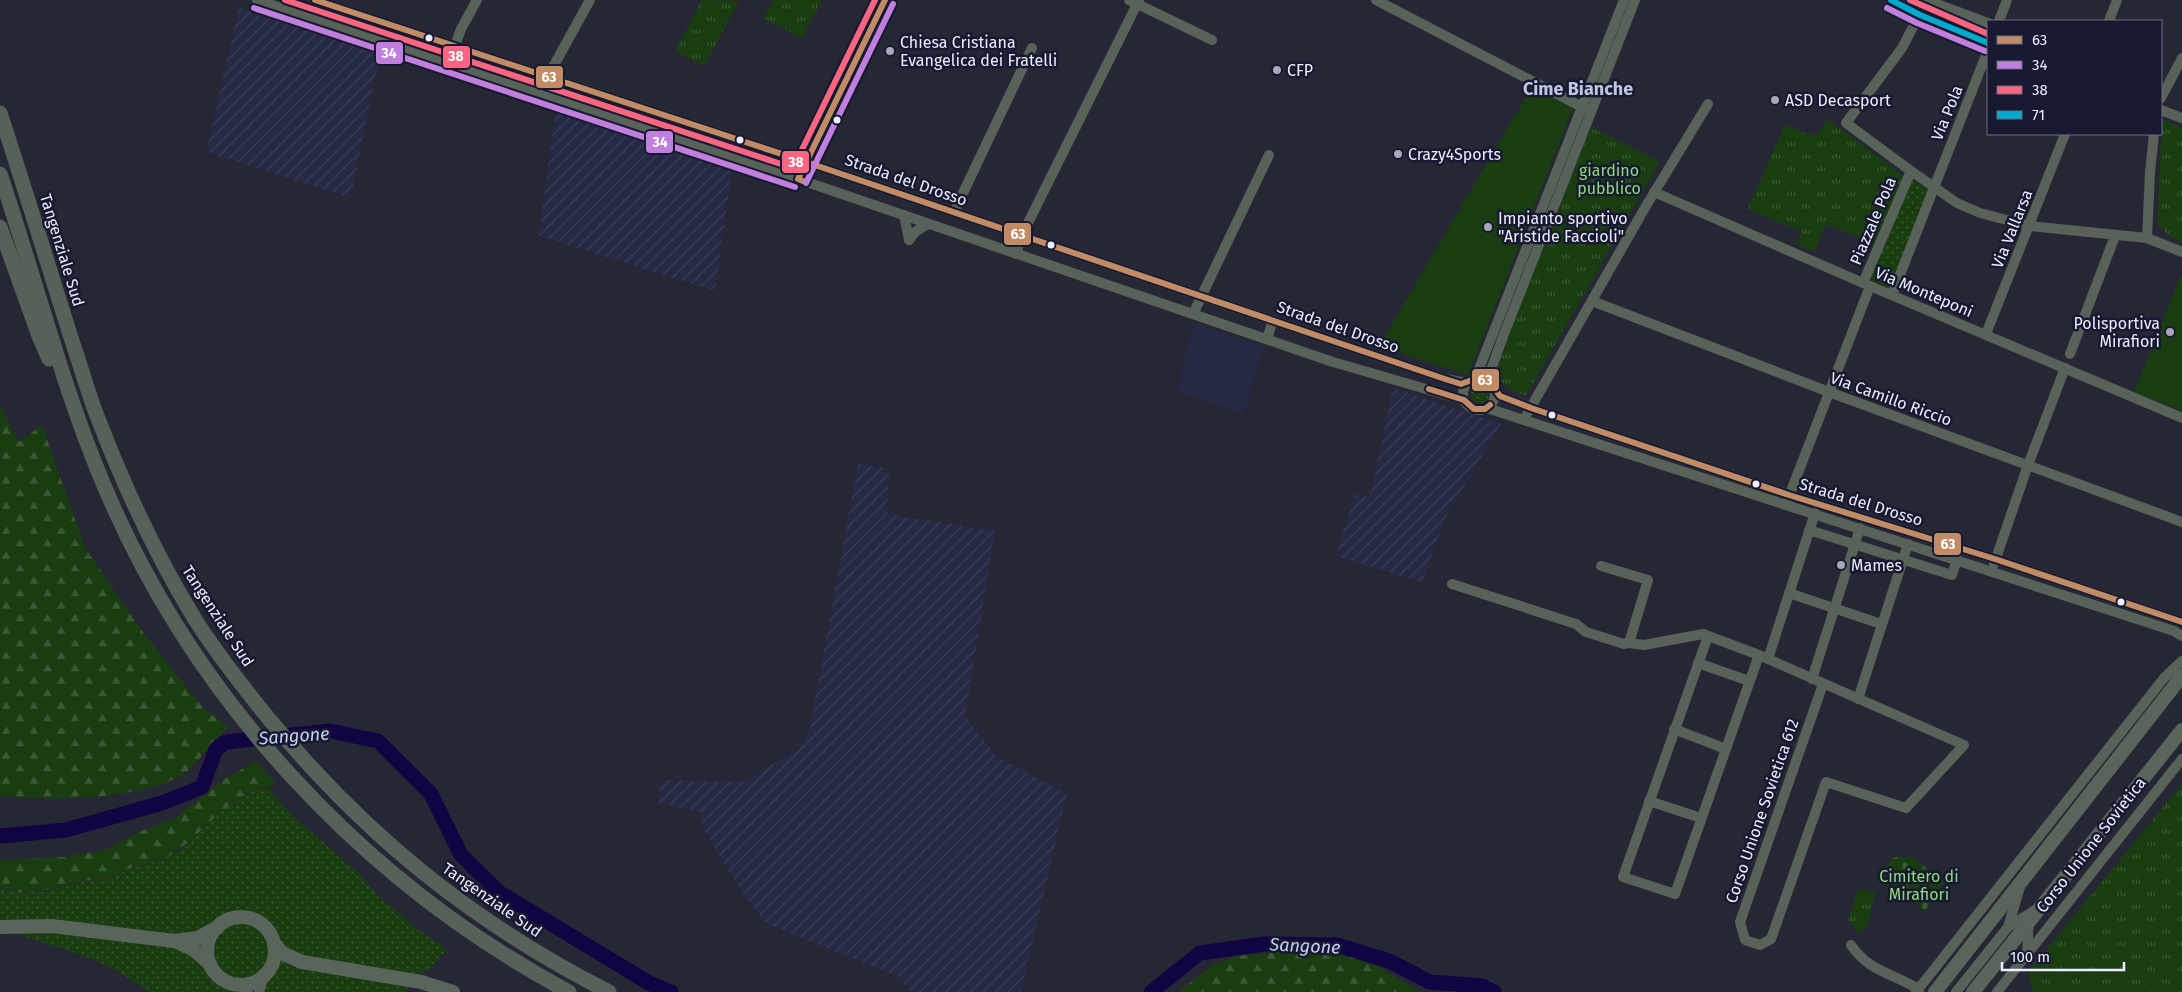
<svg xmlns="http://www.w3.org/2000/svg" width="2182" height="992" viewBox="0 0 2182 992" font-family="'Fira Sans',sans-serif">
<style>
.built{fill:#252944}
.industrial{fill:url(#industrial-furrows)}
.grass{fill:url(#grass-dots)}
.forest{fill:url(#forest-firs)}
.cemetery{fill:url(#cemetery-stones)}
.park{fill:url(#park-tufts)}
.pitch{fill:#1a3c11}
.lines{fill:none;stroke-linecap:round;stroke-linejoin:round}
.river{stroke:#100443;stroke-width:15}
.minor{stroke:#586258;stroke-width:10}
.major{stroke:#59645b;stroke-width:14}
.highway{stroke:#556159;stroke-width:15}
.bus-1-casing{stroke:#16192f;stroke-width:10}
.bus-2-casing{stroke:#16192f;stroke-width:10}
.bus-3-casing{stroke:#16192f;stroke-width:10}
.bus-4-casing{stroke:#16192f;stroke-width:10}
.bus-1{stroke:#c18c65;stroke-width:6}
.bus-2{stroke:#c07fdc;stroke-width:6}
.bus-3{stroke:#fa6682;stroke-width:6}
.bus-4{stroke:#00a9ce;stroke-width:6}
.bus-dot{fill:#ebeefe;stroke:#16192f;stroke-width:2}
.poi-dot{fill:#a6a8b7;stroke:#16192f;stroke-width:2}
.labels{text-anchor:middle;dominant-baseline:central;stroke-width:5;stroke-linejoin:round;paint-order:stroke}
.poi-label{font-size:16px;fill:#ebeefe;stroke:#16192f;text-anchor:start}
.street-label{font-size:16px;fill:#ebeefe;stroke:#16192f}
.park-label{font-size:16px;fill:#8fdb7c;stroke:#16192f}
.neighbourhood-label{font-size:18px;font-weight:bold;fill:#bfc5e3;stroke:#16192f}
.water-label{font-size:18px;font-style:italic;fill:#c7cef8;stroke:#16192f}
.line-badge{stroke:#16192f;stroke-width:2}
.badge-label{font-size:14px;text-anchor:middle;font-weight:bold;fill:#fff}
</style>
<defs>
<pattern id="industrial-furrows" width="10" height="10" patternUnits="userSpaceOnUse" patternTransform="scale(1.25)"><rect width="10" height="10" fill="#252944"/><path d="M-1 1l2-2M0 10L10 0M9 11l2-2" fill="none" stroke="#3a3e57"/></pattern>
<pattern id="grass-dots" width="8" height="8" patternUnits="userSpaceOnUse" patternTransform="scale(1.25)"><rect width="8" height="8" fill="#1a3c11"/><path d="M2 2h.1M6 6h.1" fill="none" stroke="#3b5835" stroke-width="1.8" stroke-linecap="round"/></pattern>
<pattern id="forest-firs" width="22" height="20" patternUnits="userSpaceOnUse" patternTransform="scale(1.25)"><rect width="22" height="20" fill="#1a3c11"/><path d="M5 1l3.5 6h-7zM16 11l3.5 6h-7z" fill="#3b5835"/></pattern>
<pattern id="cemetery-stones" width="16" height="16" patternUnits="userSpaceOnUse" patternTransform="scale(1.25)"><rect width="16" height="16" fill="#1a3c11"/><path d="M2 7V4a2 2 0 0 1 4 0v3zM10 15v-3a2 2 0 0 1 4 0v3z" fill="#3b5835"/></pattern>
<pattern id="park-tufts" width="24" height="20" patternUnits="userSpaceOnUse" patternTransform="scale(1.25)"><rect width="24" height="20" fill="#1a3c11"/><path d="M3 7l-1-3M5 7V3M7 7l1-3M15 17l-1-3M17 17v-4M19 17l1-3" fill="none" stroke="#3b5835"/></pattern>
</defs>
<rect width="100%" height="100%" fill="#262734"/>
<path class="built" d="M1193,323L1265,347L1244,414L1177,391Z"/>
<g class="industrial">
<path d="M239,8L380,53L351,198L206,152Z"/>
<path d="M556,105L717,156L732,168L715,291L539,236Z"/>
<path d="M1393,388L1501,424L1445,519L1422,582L1336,556L1354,495L1370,497Z"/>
<path d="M858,463L889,469L887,514L995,531L965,716L996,756L1067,794L1021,992H911L899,977L767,924L743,894L703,829L701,812L657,803L662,780L726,782L746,780L799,749L810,728Z"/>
</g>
<g class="grass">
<path d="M1910,179L1930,191L1893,290L1869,279Z"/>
<circle cx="1480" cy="393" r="10"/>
<path d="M256,789H268L294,817L358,873L378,895L417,929L447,949L428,971L425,969L404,992H150L117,971L95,960L0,928V887L21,894L31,890L43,892L82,882L110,879L122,872L168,857L179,852L191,841L218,814Z"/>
</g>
<g class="forest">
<path d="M0,406L19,442L42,425L85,548L145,635L204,709L228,726C218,736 190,771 181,776C133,801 53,800 0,796Z"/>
<path d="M256,761L276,784L268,788H256L244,796L218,814L190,841L168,857L122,871L110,878L82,881L43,891L31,889L21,893L0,886V860L64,857L105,850L137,833L177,817L223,780Z"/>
<path d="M1286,951L1336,952L1378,966L1419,992H1178L1213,965L1236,956Z"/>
</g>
<path class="cemetery" d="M1909,856L1945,881L1925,911L1888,884L1893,878L1887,869C1890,858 1897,854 1907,859Z"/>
<g class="park">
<path d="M702,0L739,1L704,66L675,51Z"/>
<path d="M773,0H822L802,38L763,18Z"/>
<path d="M1827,119L1904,176L1875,244L1826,224L1814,252L1796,244L1802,232L1748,209L1785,125L1809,135L1818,134Z"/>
<path d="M2162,120L2182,128V242L2169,236L2157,224Z"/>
<path d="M1591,127L1660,162L1526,396C1511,390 1495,384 1499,364L1534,270Z"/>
<path d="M2182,784V992H2033L2028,972Z"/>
<path d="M1858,889L1875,893L1868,925L1859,933L1848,920Z"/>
</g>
<g class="pitch">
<path d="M1531,88L1573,108L1468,375L1379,346Z"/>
<path d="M2182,273V411L2134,392Z"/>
</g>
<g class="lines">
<g class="river">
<path d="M0,836L66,830L162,803L202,787L216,749L226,742L330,731L378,741L431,794L461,855L500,893L649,983L671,992"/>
<path d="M1151,992L1200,953L1264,944L1337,945L1389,961L1430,982L1482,986L1494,992"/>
</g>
<g class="minor">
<path d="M257,0L798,179L1333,362L1464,400"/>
<path d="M315,0L806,162L1445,379L1467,383"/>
<path d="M1129,0L1212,40"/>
<path d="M1376,0L1586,109"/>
<path d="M1891,0L1920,15L1988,43"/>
<path d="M1926,0L1988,23"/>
<path d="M1927,0L1902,48L1846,123L1911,171L1957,203L1980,213L2030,226L2147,238L2182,252"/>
<path d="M1999,21L2007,0"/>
<path d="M2109,21L2117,0"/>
<path d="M449,63L461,29L477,0"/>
<path d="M548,76L590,0"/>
<path d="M2161,98L2182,58"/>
<path d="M2161,110L2182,118"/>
<path d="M798,179L885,0"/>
<path d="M1654,192L1863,283L2182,418"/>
<path d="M954,212L1032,48"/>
<path d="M904,215L909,240"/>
<path d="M2147,238L2150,172L2154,134"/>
<path d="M909,240L915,232L928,224"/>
<path d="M1016,254L1022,235L1139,0"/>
<path d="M1863,283L1911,171"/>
<path d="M1892,295L1988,50"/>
<path d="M1592,301L1829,392L2182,522"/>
<path d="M1193,314L1269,155"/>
<path d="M1986,334L2065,134"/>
<path d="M1267,339L1273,320"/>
<path d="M2070,354L2115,236"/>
<circle cx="1479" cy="394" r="16"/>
<path d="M1475,379L1624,0"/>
<path d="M1487,381L1504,334L1635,0"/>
<path d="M1495,391L1500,396L1531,408L1789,495L1995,559L2182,622"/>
<path d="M1487,408L2174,631L2182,636"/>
<path d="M1527,414L1646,206L1708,104"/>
<path d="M1788,499L1870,286"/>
<path d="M1809,530L1952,575L1957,559"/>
<path d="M1994,564L2028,465L2065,368"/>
<path d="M1601,566L1648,580L1629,643L1644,645L1703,634L1759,655L1964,745L1906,808L1826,782L1771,939L1760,945L1745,940L1740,922L1823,684"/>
<path d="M1452,584L1576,624L1586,632L1624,644L1629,643"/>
<path d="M1789,593L1881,624"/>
<path d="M1708,636L1623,877L1675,894L1759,655"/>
<path d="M1768,659L1815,513"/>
<path d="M1698,663L1749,681"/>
<path d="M1812,679L1860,528"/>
<path d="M1858,699L1908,544"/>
<path d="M1674,729L1726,749"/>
<path d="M1649,801L1701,818"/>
<path d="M2008,927L2020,887"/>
<path d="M1851,945C1869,972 1893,973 1918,989L1919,992"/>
<path d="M2027,953L2029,920"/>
<path d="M242,985L248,992"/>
<path d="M259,992L264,976"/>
<path d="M1916,992L2164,678L2182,661"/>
<path d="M1956,992L2008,927L2035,910"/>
<path d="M1997,992L2182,759"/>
</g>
<g class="major">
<circle cx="241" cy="951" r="34"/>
<path d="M0,927L52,926L174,941L198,938L218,927"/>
<path d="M175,941L194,950L210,964"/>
<path d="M274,943L282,953L302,962L421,982L453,992"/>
<path d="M1935,992L2182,676"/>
<path d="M1973,992L2182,730"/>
</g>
<g class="highway">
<path d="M0,113C26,191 49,269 74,347C83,373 90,400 101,426C127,493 158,559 196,621C218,655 243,687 269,719C367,837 472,922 609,992"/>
<path d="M0,174C35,277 61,383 103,483C193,699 363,882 569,992"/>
<path d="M0,227L39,336L49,359"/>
</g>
<defs>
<g id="bus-1">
<path d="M315,0L806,162L1445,379L1461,384L1475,379H1483L1491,384L1500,396L1531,408L1789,495L1995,559L2182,622"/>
<path d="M803,181L798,179L885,0"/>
<path d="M1429,389L1464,400L1474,409H1485L1490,405"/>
</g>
<g id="bus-2">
<path d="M254,8L795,187"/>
<path d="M1887,8L1917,23L1985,51"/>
<path d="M806,183L893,4"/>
</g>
<g id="bus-3">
<path d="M285,0L793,168L875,0"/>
<path d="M1910,0L1988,34"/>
</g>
<path id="bus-4" d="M1891,0L1920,15L1988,43"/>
</defs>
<use href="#bus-1" class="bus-1-casing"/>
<use href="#bus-2" class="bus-2-casing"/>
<use href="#bus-3" class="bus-3-casing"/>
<use href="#bus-4" class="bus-4-casing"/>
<use href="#bus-1" class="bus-1"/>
<use href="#bus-2" class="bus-2"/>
<use href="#bus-3" class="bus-3"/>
<use href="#bus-4" class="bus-4"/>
</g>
<g class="bus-dot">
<circle cx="429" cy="38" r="4.5"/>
<circle cx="837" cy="120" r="4.5"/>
<circle cx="740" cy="140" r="4.5"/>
<circle cx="1051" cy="245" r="4.5"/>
<circle cx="1552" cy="415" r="4.5"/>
<circle cx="1756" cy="484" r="4.5"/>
<circle cx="2121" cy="602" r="4.5"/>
</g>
<g class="poi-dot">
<circle cx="890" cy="51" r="5"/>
<circle cx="1277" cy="70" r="5"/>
<circle cx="1775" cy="100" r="5"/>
<circle cx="1398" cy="154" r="5"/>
<circle cx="1488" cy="227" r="5"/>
<circle cx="2170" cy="332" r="5"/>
<circle cx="1841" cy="565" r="5"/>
</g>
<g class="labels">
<g class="poi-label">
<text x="900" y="42">Chiesa Cristiana<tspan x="900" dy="18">Evangelica dei Fratelli</tspan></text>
<text x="1287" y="70">CFP</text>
<text x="1785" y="100">ASD Decasport</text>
<text x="1408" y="154">Crazy4Sports</text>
<text x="1498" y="218">Impianto sportivo<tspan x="1498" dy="18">"Aristide Faccioli"</tspan></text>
<text x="2160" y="323" text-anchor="end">Polisportiva<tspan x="2160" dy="18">Mirafiori</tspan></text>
<text x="1851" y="565">Mames</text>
</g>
<g class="street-label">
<text transform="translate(1947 113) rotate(-68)">Via Pola</text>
<text transform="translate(906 180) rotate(19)">Strada del Drosso</text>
<text transform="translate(1873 221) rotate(-67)">Piazzale Pola</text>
<text transform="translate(2012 229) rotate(-68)">Via Vallarsa</text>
<text transform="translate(62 250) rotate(73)">Tangenziale Sud</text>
<text transform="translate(1924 292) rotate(23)">Via Monteponi</text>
<text transform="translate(1338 327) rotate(19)">Strada del Drosso</text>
<text transform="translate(1891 399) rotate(20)">Via Camillo Riccio</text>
<text transform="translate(1861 502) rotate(17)">Strada del Drosso</text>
<text transform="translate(218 616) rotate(57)">Tangenziale Sud</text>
<text transform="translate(1762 811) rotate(-71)">Corso Unione Sovietica 612</text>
<text transform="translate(2091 845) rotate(-52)">Corso Unione Sovietica</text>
<text transform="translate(492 900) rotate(35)">Tangenziale Sud</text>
</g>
<g class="park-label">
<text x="1609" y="170">giardino<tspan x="1609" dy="18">pubblico</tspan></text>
<text x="1919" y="876">Cimitero di<tspan x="1919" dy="18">Mirafiori</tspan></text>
</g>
<g class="neighbourhood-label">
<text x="1578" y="89">Cime Bianche</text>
</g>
<g class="water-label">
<text transform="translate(294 736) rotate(-4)">Sangone</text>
<text transform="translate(1305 946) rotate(3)">Sangone</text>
</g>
</g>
<g class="line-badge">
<rect x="375" y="41" width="29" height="24" rx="5" fill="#c07fdc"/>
<rect x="442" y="45" width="29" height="24" rx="5" fill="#fa6682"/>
<rect x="535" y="65" width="29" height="24" rx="5" fill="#c18c65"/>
<rect x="645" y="130" width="29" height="24" rx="5" fill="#c07fdc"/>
<rect x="781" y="150" width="29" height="24" rx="5" fill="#fa6682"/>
<rect x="1003" y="222" width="29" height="24" rx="5" fill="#c18c65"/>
<rect x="1471" y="368" width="29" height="24" rx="5" fill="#c18c65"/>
<rect x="1933" y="532" width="29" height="24" rx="5" fill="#c18c65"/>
</g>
<g class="badge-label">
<text x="389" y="58">34</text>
<text x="456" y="61">38</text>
<text x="549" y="82">63</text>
<text x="660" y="147">34</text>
<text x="796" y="167">38</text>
<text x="1018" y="239">63</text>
<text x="1485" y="385">63</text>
<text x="1948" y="549">63</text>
</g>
<rect x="1987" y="20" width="175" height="115" fill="#16192f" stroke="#6b6e82"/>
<rect x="1997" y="36" width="25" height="8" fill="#c18c65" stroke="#6b6e82"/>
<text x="2032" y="45" font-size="15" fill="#ebeefe">63</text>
<rect x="1997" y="61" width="25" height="8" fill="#c07fdc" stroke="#6b6e82"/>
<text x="2032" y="70" font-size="15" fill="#ebeefe">34</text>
<rect x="1997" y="86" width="25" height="8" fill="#fa6682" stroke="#6b6e82"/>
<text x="2032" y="95" font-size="15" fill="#ebeefe">38</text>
<rect x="1997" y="111" width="25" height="8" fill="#00a9ce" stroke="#6b6e82"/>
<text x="2032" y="120" font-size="15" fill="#ebeefe">71</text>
<path d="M2002 962v8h122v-8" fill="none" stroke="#ebeefe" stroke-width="2.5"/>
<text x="2010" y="962" font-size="15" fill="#ebeefe" stroke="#16192f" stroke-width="4" paint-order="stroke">100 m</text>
</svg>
